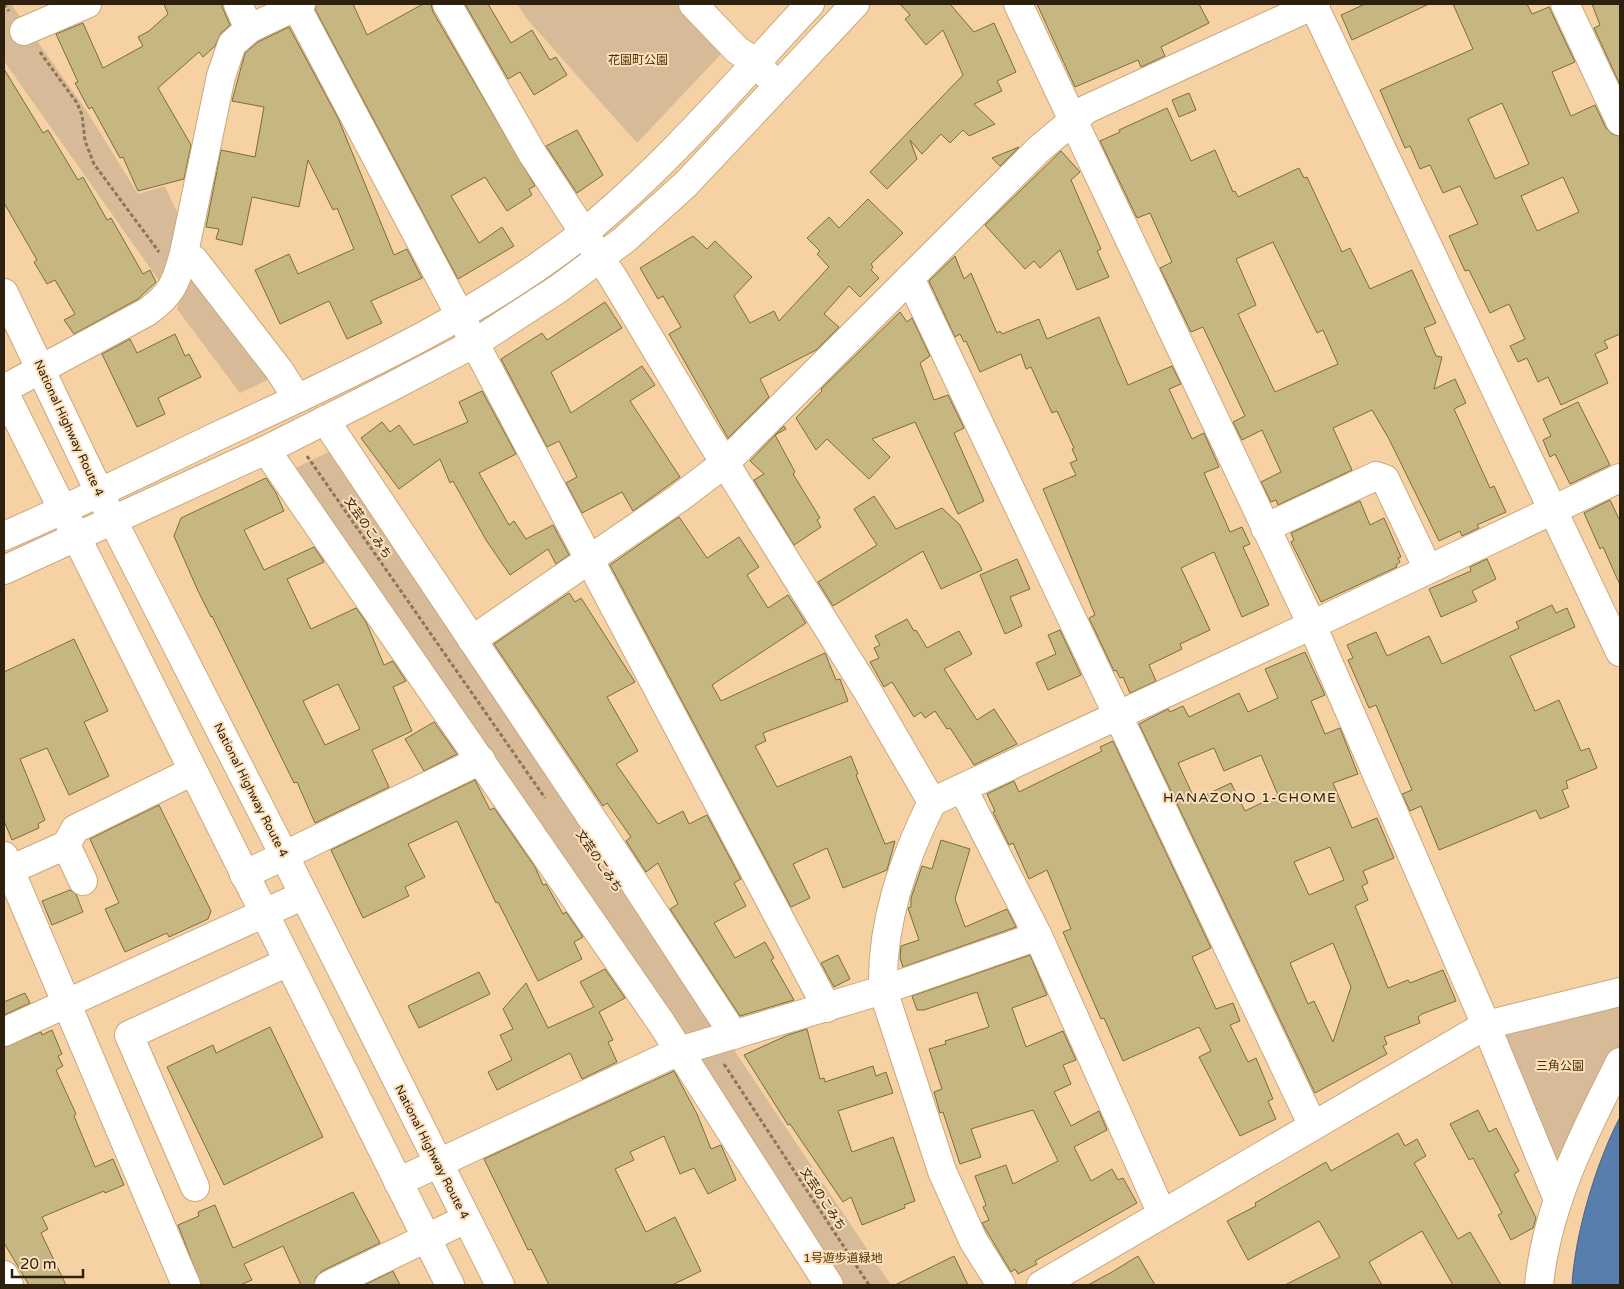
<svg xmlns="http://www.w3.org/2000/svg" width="1624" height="1289" viewBox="0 0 1624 1289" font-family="'Varela Round','Noto Sans JP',sans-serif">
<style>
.green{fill:#d7bb98}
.water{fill:#587ead;stroke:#4b627d}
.building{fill:#c5b682;stroke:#7c6d3b;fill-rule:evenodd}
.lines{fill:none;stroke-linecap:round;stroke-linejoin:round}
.minor-casing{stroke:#caa87b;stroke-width:30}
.highway-casing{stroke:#caa87b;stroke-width:30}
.path{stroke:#8d7555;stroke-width:3;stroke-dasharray:4 2.5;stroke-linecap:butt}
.minor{stroke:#fff;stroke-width:28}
.highway{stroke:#fff;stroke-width:28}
.labels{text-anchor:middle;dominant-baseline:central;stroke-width:4;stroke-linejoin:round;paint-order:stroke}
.park-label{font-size:12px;fill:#4b3002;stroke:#fce0bb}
.street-label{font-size:12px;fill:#2d200e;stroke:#fce0bb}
.neighbourhood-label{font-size:14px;letter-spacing:1px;fill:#2d200e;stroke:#fce0bb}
</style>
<rect width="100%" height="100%" fill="#f5d1a3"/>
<g class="green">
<path d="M4,4H11L86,110L138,194L165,186L182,223L160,282L4,61Z"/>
<path d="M517,4H679L703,29L722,53L637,143L527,19Z"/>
<path d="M191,268L278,375L240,393L177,309Z"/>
<path d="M333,450L891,1285H832L289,471Z"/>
<path d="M1620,1007V1048L1590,1102L1557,1167L1503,1037L1506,1034Z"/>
</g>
<path class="water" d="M1620,1117V1285H1572C1575,1233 1596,1163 1620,1117Z"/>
<g class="building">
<path d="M164,4H221L230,25L221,33L215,46L203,57L199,52L158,88L191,145L184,179L138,191L123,157L120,158L92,107L89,109L75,83L78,82L56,34L83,23L103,68L143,46L138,37L149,31L168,14Z"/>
<path d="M316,4H353L367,35L423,4H431L433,12L535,186L529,189L532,195L507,211L485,177L451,196L479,243L502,227L514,246L458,279L315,9Z"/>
<path d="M465,4H488L511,43L532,30L550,60L556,57L567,75L534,95L520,72L508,79Z"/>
<path d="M900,4H950L974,32L994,23L1016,72L997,81L1002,91L974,104L995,124L969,136L963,130L950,143L941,134L922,154L910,140L917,159L887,189L870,172L963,75L943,30L926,45L905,19L910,15Z"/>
<path d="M1037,4H1199L1209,23L1161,47L1165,56L1141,67L1138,60L1075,87Z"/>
<path d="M1365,4H1429L1352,40L1341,15Z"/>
<path d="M1453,4H1527L1532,14L1549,7L1575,62L1552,72L1571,116L1595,105L1606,128L1612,134L1620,136V334L1604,341L1608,348L1595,354L1608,383L1561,405L1548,377L1538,382L1527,358L1518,362L1510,346L1525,339L1509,304L1490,313L1469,270L1465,271L1449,236L1478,224L1460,186L1443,193L1430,165L1420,169L1410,146L1405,148L1380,90L1473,49ZM1502,103L1529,164L1495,179L1468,119ZM1563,177L1579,212L1537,231L1521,196Z"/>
<path d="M1592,4H1620V85L1594,28L1600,25Z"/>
<path d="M289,27L338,118L394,255L407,249L422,278L371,301L382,323L347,339L329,301L280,324L255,270L289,254L298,274L354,249L337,208L333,210L308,160L299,207L252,197L242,245L216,239L219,229L206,227L221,150L255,157L264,107L232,101L245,53L258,42Z"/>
<path d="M4,69L43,133L48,130L78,180L83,177L107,220L111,218L143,274L150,270L156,282L138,299L74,334L64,320L75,314L55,280L47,284L34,262L37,260L4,203Z"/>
<path d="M1189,93L1196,110L1179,117L1172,100Z"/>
<path d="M1167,108L1191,161L1215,150L1233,192L1235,191L1238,197L1299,168L1304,178L1307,177L1342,252L1350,248L1370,289L1412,270L1436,323L1424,328L1436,356L1442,357L1434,389L1455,379L1466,403L1454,409L1490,488L1494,486L1506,512L1477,525L1479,528L1462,536L1460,531L1439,541L1389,439L1372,410L1333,428L1352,470L1278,505L1276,500L1271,502L1261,482L1281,472L1262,430L1242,440L1233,422L1245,416L1203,327L1191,332L1160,268L1172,262L1150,213L1137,218L1100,141L1120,132L1119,130ZM1273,242L1317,333L1323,330L1338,364L1275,392L1238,314L1256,305L1236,259Z"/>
<path d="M577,130L603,175L577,193L546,146Z"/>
<path d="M1019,147L1000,166L992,158Z"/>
<path d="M1061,151L1080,172L1071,180L1101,249L1097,251L1109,277L1077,290L1060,250L1040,268L1034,261L1025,269L985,225Z"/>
<path d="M868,199L903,233L871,264L873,267L871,270L879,278L860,297L849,286L824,314L839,327L816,350L760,379L769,397L728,438L669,334L681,327L663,296L658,299L640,268L693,236L707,249L715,241L752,277L734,296L750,323L774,311L779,321L829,267L817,254L820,251L807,238L829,217L839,228Z"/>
<path d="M955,256L964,279L971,273L997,333L1000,331L1002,334L1039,319L1047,339L1099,317L1128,385L1172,366L1181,384L1169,389L1192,439L1204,433L1219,467L1204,473L1230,532L1242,527L1250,544L1243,547L1269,605L1242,617L1214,552L1181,568L1210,630L1180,644L1182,649L1149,665L1156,681L1130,693L1123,677L1120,678L1116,670L1114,671L1089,618L1095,615L1043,489L1076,475L1070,463L1077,460L1072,449L1074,448L1057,411L1052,413L1031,367L1026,369L1021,354L980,372L966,341L964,342L960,334L955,337L929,281Z"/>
<path d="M605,302L622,328L551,372L571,413L642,366L655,385L630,401L680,477L633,511L622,492L582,513L566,483L577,477L559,441L547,447L501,359L542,333L547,340Z"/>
<path d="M900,312L907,322L912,318L930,356L920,363L934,400L948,395L964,428L954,433L984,501L958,514L915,422L872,439L890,457L869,479L827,439L816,450L796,418L822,391L821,389Z"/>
<path d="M175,334L185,356L189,354L201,377L158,398L165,414L137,427L102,354L130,339L137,353Z"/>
<path d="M482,391L516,454L479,473L509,525L514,521L526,539L553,525L569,555L556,564L548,549L510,575L486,540L453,481L450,483L440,459L399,489L361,438L382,422L390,432L399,425L414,445L468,422L459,402Z"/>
<path d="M1578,402L1610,465L1570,484L1555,454L1550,457L1543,440L1551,436L1543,419Z"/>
<path d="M784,426L786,429L775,435L795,472L793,474L820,518L817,520L821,527L794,545L754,480L764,474L750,461Z"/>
<path d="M266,478L276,493L284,511L244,530L264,570L314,547L324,562L287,579L311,629L356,608L366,622L384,665L393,661L406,681L393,687L412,731L372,750L389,787L315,823L297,782L294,783L212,616L211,617L198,591L174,536L181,518ZM338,684L360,729L325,745L303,701Z"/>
<path d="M874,496L896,529L942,508L960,525L982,570L941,589L923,551L833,606L818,582L877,545L854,509Z"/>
<path d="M1610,500L1620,521V585L1603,547L1600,549L1584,513Z"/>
<path d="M1360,501L1370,525L1384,518L1401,557L1398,558L1400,562L1396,565L1397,567L1321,602L1291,542L1294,540L1291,533Z"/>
<path d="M679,517L707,558L739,537L759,567L747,575L768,608L788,595L806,623L712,685L721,701L825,653L836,680L840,679L848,701L763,733L766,741L755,746L777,787L851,756L858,774L856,775L885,844L895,841L887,870L843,888L827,848L793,864L810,898L791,907L610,565Z"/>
<path d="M1017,559L1030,589L1010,597L1022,626L1005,634L980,575Z"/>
<path d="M1487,559L1496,579L1472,591L1477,601L1441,617L1429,589L1471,571L1470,567Z"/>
<path d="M569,593L575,602L581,598L635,682L607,697L638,751L616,764L658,824L683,811L689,824L707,815L741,879L734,883L746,906L714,923L735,958L765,942L774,958L771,960L794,1000L740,1016L670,909L678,904L658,863L646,872L626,841L631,837L607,803L603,806L494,644Z"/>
<path d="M1552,605L1556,613L1567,608L1575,627L1510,656L1535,711L1559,700L1581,751L1589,748L1597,768L1566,781L1568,788L1562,790L1569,807L1540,819L1536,810L1439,850L1421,806L1410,811L1402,794L1412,790L1376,705L1369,708L1348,660L1353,658L1347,645L1376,632L1387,656L1429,636L1442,664L1519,628L1516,622Z"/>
<path d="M907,619L914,631L916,630L927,648L959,631L972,654L944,669L977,720L994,709L1017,744L974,765L950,728L947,729L935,711L925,718L921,712L914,717L892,682L884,687L870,662L879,658L874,648L880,645L875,636Z"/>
<path d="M1060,630L1081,675L1048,690L1036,663L1056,654L1048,635Z"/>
<path d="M74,639L108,711L84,722L109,776L69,795L47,748L20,759L45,820L38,824L39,828L12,840L4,821V672Z"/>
<path d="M1305,652L1325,695L1311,701L1325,734L1340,728L1358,774L1333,783L1352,828L1377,818L1394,858L1363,871L1368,883L1362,886L1368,900L1355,906L1388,988L1408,980L1410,983L1443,970L1456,1001L1422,1014L1418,1017L1420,1023L1384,1037L1387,1044L1383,1046L1387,1054L1315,1093L1139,724L1168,709L1170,712L1183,706L1189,717L1239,693L1248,712L1278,698L1265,669ZM1214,748L1224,771L1261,755L1278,795L1245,811L1231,783L1195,800L1178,763ZM1330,847L1344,880L1309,895L1294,862ZM1333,943L1351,987L1333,1042L1314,1001L1308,1004L1290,963Z"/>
<path d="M434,722L457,754L424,771L405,739Z"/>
<path d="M1113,741L1211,948L1192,957L1216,1009L1233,1003L1240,1021L1230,1025L1248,1062L1256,1058L1273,1099L1268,1101L1276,1119L1240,1136L1199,1057L1211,1051L1199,1027L1123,1061L1104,1018L1101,1019L1063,932L1071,929L1047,870L1029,879L1013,843L1009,845L993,812L995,811L987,794L991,792L1014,781L1019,792L1102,751L1100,747Z"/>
<path d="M475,780L490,810L494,808L535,867L543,885L546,884L563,914L566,912L583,937L574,942L582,959L538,981L498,902L496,903L457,821L408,844L425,877L405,887L409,896L363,918L331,850Z"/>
<path d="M159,805L211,911L208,919L169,937L167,933L125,952L105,909L119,903L90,839Z"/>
<path d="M941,840L970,849L955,899L965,927L1007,909L1016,927L903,967L900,958L901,946L919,940L908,908L911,907V898L922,866L932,869Z"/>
<path d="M70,890L76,894L83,912L52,925L42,901Z"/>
<path d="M838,955L850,979L834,987L821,963Z"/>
<path d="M1030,955L1047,995L1012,1008L1026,1047L1063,1031L1076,1060L1063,1065L1071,1084L1054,1092L1071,1126L1099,1111L1107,1130L1074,1147L1091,1181L1112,1169L1118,1180L1123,1178L1137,1203L1035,1261L1037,1264L1018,1274L1015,1269L1011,1272L982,1223L989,1220L983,1207L986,1205L975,1176L1006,1165L1013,1184L1058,1161L1033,1110L971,1129L981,1157L960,1164L943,1112L940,1113L934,1092L942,1089L929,1049L946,1044L945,1041L989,1027L977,992L924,1010H917L912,996Z"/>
<path d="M605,969L625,998L599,1012L613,1040L608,1042L617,1062L582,1079L570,1053L497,1090L488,1072L512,1060L500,1035L513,1029L503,1009L526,983L548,1028L594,1007L580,982Z"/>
<path d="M479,972L490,994L419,1028L408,1006Z"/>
<path d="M25,993L30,1003L4,1015V1002Z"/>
<path d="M270,1027L323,1137L224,1185L167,1067L213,1045L216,1053Z"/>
<path d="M807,1029L820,1079L824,1078L825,1082L873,1066L876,1076L886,1072L893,1093L838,1111L852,1152L893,1137L915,1201L904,1205L905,1208L862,1225L851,1197L843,1202L790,1124L788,1125L744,1055L788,1035Z"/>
<path d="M52,1030L62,1054L58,1056L63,1066L56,1070L76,1114L74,1116L95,1167L113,1159L124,1185L105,1193L104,1191L42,1217L48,1229L41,1233L66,1285H29L4,1243V1047L41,1032L42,1035Z"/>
<path d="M674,1071L697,1114L711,1149L721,1145L736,1180L708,1194L694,1168L680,1174L664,1136L630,1152L634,1160L615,1169L646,1232L675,1217L701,1271L672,1285H549L531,1249L528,1250L484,1159Z"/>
<path d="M1478,1110L1489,1132L1496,1128L1519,1171L1514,1174L1536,1218L1533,1228L1511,1240L1498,1215L1502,1213L1473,1158L1469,1160L1450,1124Z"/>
<path d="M1398,1133L1405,1146L1417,1139L1426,1156L1414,1163L1458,1239L1470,1232L1501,1285H1453L1422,1231L1369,1262L1382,1285H1285L1340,1257L1319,1221L1248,1260L1227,1221L1256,1206L1255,1203L1326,1162L1331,1171Z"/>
<path d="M353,1192L380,1243L322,1271L316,1277L314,1285H301L283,1246L244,1264L252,1280L240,1285H201L178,1225L199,1216L198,1212L215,1205L233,1248Z"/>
<path d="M954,1256L968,1285H895Z"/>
<path d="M1138,1256L1155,1285H1088L1112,1272Z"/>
<path d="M393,1271L400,1285H364Z"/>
</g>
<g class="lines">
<defs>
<g id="minor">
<path d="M238,4L249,29"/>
<path d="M447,4L532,153L614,279L703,428L868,692L932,802"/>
<path d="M693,4L737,50L755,62L768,76"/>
<path d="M1018,4L1312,625L1486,1025L1558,1200"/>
<path d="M1313,4L1620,652"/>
<path d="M1565,4L1620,121"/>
<path d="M296,6L827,1008"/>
<path d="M24,31L87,4"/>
<path d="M184,253L194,260L279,370L297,398"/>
<path d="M910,278L1313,1126"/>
<path d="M4,389L147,312C172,294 176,283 184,253L221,76L232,44L249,29L301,4"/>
<path d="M325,420L607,841L734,1035"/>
<path d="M266,450L662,1024L829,1285"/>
<path d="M1265,528L1376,476L1385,479L1428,569"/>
<path d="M4,536C79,504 152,467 226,432C350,374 478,317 586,231C668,164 738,81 810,4"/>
<path d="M4,570L266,450L387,389L475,343L558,289L624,240L686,184L855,4"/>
<path d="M472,640L679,498L725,463L1039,149L1087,109L1316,4"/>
<path d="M963,789L1038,936L1162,1214"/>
<path d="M66,845L75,829L193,771"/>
<path d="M4,856L186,1285"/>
<path d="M10,870L66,845L83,881"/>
<path d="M244,875L481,760"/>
<path d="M4,1032L304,895"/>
<path d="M398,1182L679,1051L883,990L1038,936"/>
<path d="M195,1187L129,1035L288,962"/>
<path d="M4,1275L9,1285"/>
<path d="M329,1285L466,1219"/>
<path d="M1001,1285L973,1240L942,1171L883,990C881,924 903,861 932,802L1312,625L1620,478"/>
<path d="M1041,1285L1486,1025L1620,992"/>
<path d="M1539,1285C1547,1205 1584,1133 1620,1062"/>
</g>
<g id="highway">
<path d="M4,293L113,521L284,855L500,1285"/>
<path d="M4,392L450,1285"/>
</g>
</defs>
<use href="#minor" class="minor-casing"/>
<use href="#highway" class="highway-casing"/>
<g class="path">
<path d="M4,4L9,11"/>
<path d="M40,52L77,103L82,115L85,141L94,164L159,252"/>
<path d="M307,456L545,798"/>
<path d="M724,1064L869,1285"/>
</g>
<use href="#minor" class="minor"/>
<use href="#highway" class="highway"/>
</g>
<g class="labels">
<g class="park-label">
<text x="638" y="60">花園町公園</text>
<text x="1560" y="1066">三角公園</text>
<text x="843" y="1258">1号遊歩道緑地</text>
</g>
<g class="street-label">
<text transform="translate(69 428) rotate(65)">National Highway Route 4</text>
<text transform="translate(368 528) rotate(55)">文芸のこみち</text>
<text transform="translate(251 790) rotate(63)">National Highway Route 4</text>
<text transform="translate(599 861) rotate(56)">文芸のこみち</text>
<text transform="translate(432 1152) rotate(63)">National Highway Route 4</text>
<text transform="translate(823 1199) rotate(57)">文芸のこみち</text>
</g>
<g class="neighbourhood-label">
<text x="1250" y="797">HANAZONO 1-CHOME</text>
</g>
</g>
<rect width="1624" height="1289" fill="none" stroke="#2d200e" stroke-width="10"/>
<path d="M12 1269v8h71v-8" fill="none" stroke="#2d200e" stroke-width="2.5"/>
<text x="20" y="1269" font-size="15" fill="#2d200e" stroke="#fce0bb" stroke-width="4" paint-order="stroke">20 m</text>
</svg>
